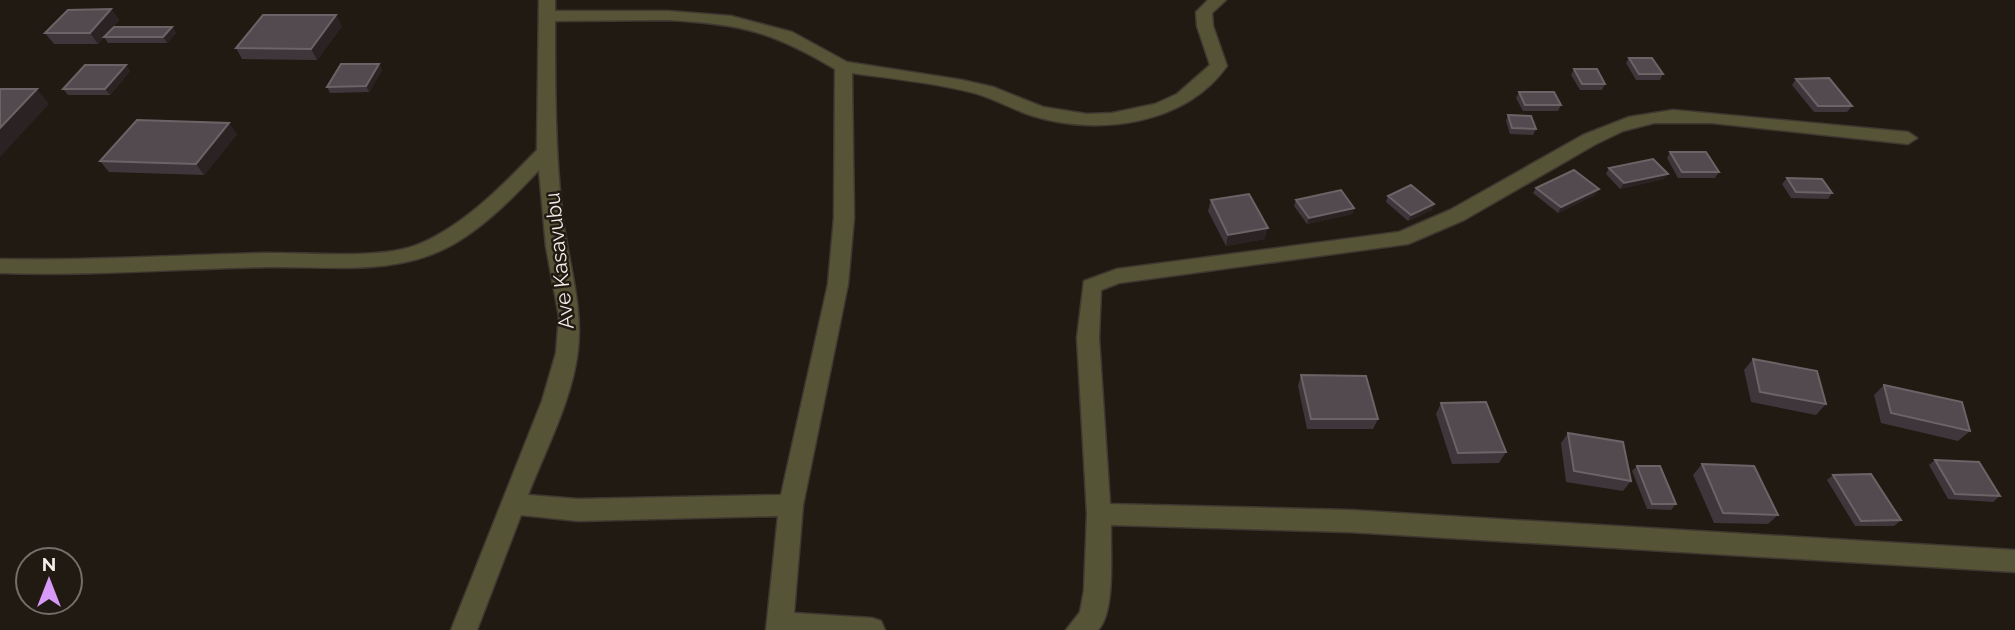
<svg xmlns="http://www.w3.org/2000/svg" width="2015" height="630" viewBox="0 0 2015 630" font-family="Raleway,sans-serif">
<style>
.lines{fill:none;stroke-linecap:round;stroke-linejoin:round}
.street-casing{stroke:#3e3831;stroke-width:3}
.street{fill:#565436;fill-rule:evenodd}
.wall{fill:#3f363b}
.shaded-wall{fill:#2b2223}
.building{fill:#524a4e;stroke:#6b6366;stroke-width:2}
.labels{text-anchor:middle;dominant-baseline:central;stroke-width:5;stroke-linejoin:round;paint-order:stroke}
.street-label{font-size:21px;fill:#f3eee9;stroke:#211a13}
</style>
<rect width="100%" height="100%" fill="#211a13"/>
<g class="lines">
<defs>
<g id="street">
<path d="M539,0H555V11H668L731,16L792,32L847,62L962,80L993,87L1043,107L1087,114L1112,113L1155,104L1177,94L1210,65L1197,26L1196,12L1208,0H1226L1212,13L1213,26L1227,66C1185,125 1099,136 1033,116C1014,110 997,100 978,94C937,83 894,79 852,73L854,218L848,284L803,505L794,613L872,618L881,621L885,630H766L778,516L578,521L521,515L477,630H451L542,401L556,353L559,316L546,247L539,170C509,202 472,240 430,255C379,274 321,266 267,267C178,269 89,276 0,273V259C89,261 176,255 265,253C308,252 379,260 417,245C464,226 503,185 537,150ZM668,20C741,24 771,31 835,69L834,218L828,284L781,495L578,499L528,495C546,449 573,398 578,349C583,303 567,258 562,212C555,148 555,85 555,21Z"/>
<path d="M1673,110L1908,132L1917,138L1908,144L1712,123H1654L1623,131L1596,144L1464,220L1408,244L1119,283L1101,290L1099,338L1110,504L1349,510L2015,550V572L1349,532L1111,525C1110,551 1116,611 1098,630H1066L1080,612L1084,590L1087,514L1077,338L1084,281L1117,269L1399,232L1450,210L1583,135L1629,117Z"/>
</g>
</defs>
<use href="#street" class="street-casing"/>
<use href="#street" class="street"/>
</g>
<g class="wall">
<path d="M111,9L119,20L98,44H54L45,33Z"/>
<path d="M342,26L317,60L242,59L236,48Z"/>
<path d="M172,27L176,33L167,43H108L104,37Z"/>
<path d="M1629,58L1663,74L1660,80H1636L1626,63Z"/>
<path d="M379,64L382,70L369,92L330,93L327,87Z"/>
<path d="M1574,69L1605,84L1602,90H1580L1571,75Z"/>
<path d="M130,71L110,95H68L63,89Z"/>
<path d="M1796,79L1852,106L1847,112H1814L1792,85Z"/>
<path d="M1519,92L1561,105L1558,111H1523L1516,98Z"/>
<path d="M1508,115L1536,129L1533,135L1510,134L1506,121Z"/>
<path d="M237,134L204,175L109,172L100,161Z"/>
<path d="M1670,152L1719,172L1715,178H1678L1667,158Z"/>
<path d="M1609,168L1664,179L1620,189L1606,174Z"/>
<path d="M1787,178L1832,193L1828,199L1791,198L1782,184Z"/>
<path d="M1536,188L1595,195L1558,213L1533,193Z"/>
<path d="M1388,196L1432,210L1408,221L1386,202Z"/>
<path d="M1211,200L1265,239L1226,246L1208,211Z"/>
<path d="M1296,200L1354,208L1352,214L1307,224L1294,206Z"/>
<path d="M1753,359L1826,404L1816,415L1751,402L1744,370Z"/>
<path d="M1301,375L1378,419L1373,429H1307L1298,386Z"/>
<path d="M1884,385L1970,431L1958,441L1881,423L1874,395Z"/>
<path d="M1441,403L1506,452L1499,463L1452,464L1436,414Z"/>
<path d="M1568,433L1631,481L1623,491L1566,482L1561,443Z"/>
<path d="M1935,460L2000,496L1993,502L1948,499L1929,465Z"/>
<path d="M1702,464L1778,515L1768,524L1714,523L1693,475Z"/>
<path d="M1637,466L1676,504L1671,510L1647,509L1632,471Z"/>
<path d="M1833,475L1901,520L1894,526H1855L1827,480Z"/>
</g>
<g class="shaded-wall">
<path d="M111,9L119,20L98,44L90,33Z"/>
<path d="M336,15L342,26L317,60L311,49Z"/>
<path d="M172,27L176,33L167,43L163,37Z"/>
<path d="M379,64L382,70L369,92L366,86Z"/>
<path d="M126,65L130,71L110,95L105,89Z"/>
<path d="M37,89L49,104L0,157V128Z"/>
<path d="M229,123L237,134L204,175L196,164Z"/>
<path d="M1668,174L1664,179L1620,189L1624,183Z"/>
<path d="M1599,189L1595,195L1558,213L1561,207Z"/>
<path d="M1434,204L1432,210L1408,221L1411,215Z"/>
<path d="M1354,208L1352,214L1307,224L1309,218Z"/>
<path d="M1268,228L1265,239L1226,246L1228,235Z"/>
</g>
<g class="building">
<path d="M111,9L90,33H45L68,10Z"/>
<path d="M263,15H336L311,49L236,48Z"/>
<path d="M114,27H172L163,37H104Z"/>
<path d="M1629,58H1652L1663,74H1639Z"/>
<path d="M341,64H379L366,86L327,87Z"/>
<path d="M85,65H126L105,89H63Z"/>
<path d="M1574,69H1597L1605,84H1582Z"/>
<path d="M1829,78L1852,106H1818L1796,79Z"/>
<path d="M0,89H37L0,128Z"/>
<path d="M1519,92H1554L1561,105H1525Z"/>
<path d="M1508,115L1531,116L1536,129L1512,128Z"/>
<path d="M137,120L229,123L196,164L100,161Z"/>
<path d="M1670,152H1706L1719,172H1682Z"/>
<path d="M1653,159L1668,174L1624,183L1609,168Z"/>
<path d="M1574,170L1599,189L1561,207L1536,188Z"/>
<path d="M1787,178L1822,179L1832,193L1796,192Z"/>
<path d="M1411,185L1434,204L1411,215L1388,196Z"/>
<path d="M1341,190L1354,208L1309,218L1296,200Z"/>
<path d="M1249,194L1268,228L1228,235L1211,200Z"/>
<path d="M1753,359L1817,371L1826,404L1760,392Z"/>
<path d="M1301,375L1366,376L1378,419H1311Z"/>
<path d="M1884,385L1962,402L1970,431L1891,413Z"/>
<path d="M1486,402L1506,452L1458,453L1441,403Z"/>
<path d="M1568,433L1623,442L1631,481L1574,471Z"/>
<path d="M1935,460L1979,462L2000,496L1955,494Z"/>
<path d="M1702,464L1754,466L1778,515L1723,513Z"/>
<path d="M1637,466H1660L1676,504H1652Z"/>
<path d="M1871,474L1901,520L1861,521L1833,475Z"/>
</g>
<g class="labels">
<g class="street-label">
<text transform="translate(559 261) rotate(-96)">Ave Kasavubu</text>
</g>
</g>
<g transform="translate(49 581)"><circle r="33" fill="#211a13" stroke="#756f69" stroke-width="2"/>
<path d="M0-5L12 26L0 18L-12 26Z" fill="#d89af8"/>
<text y="-10" font-size="19" font-weight="bold" text-anchor="middle" fill="#f3eee9">N</text>
</g>
</svg>
